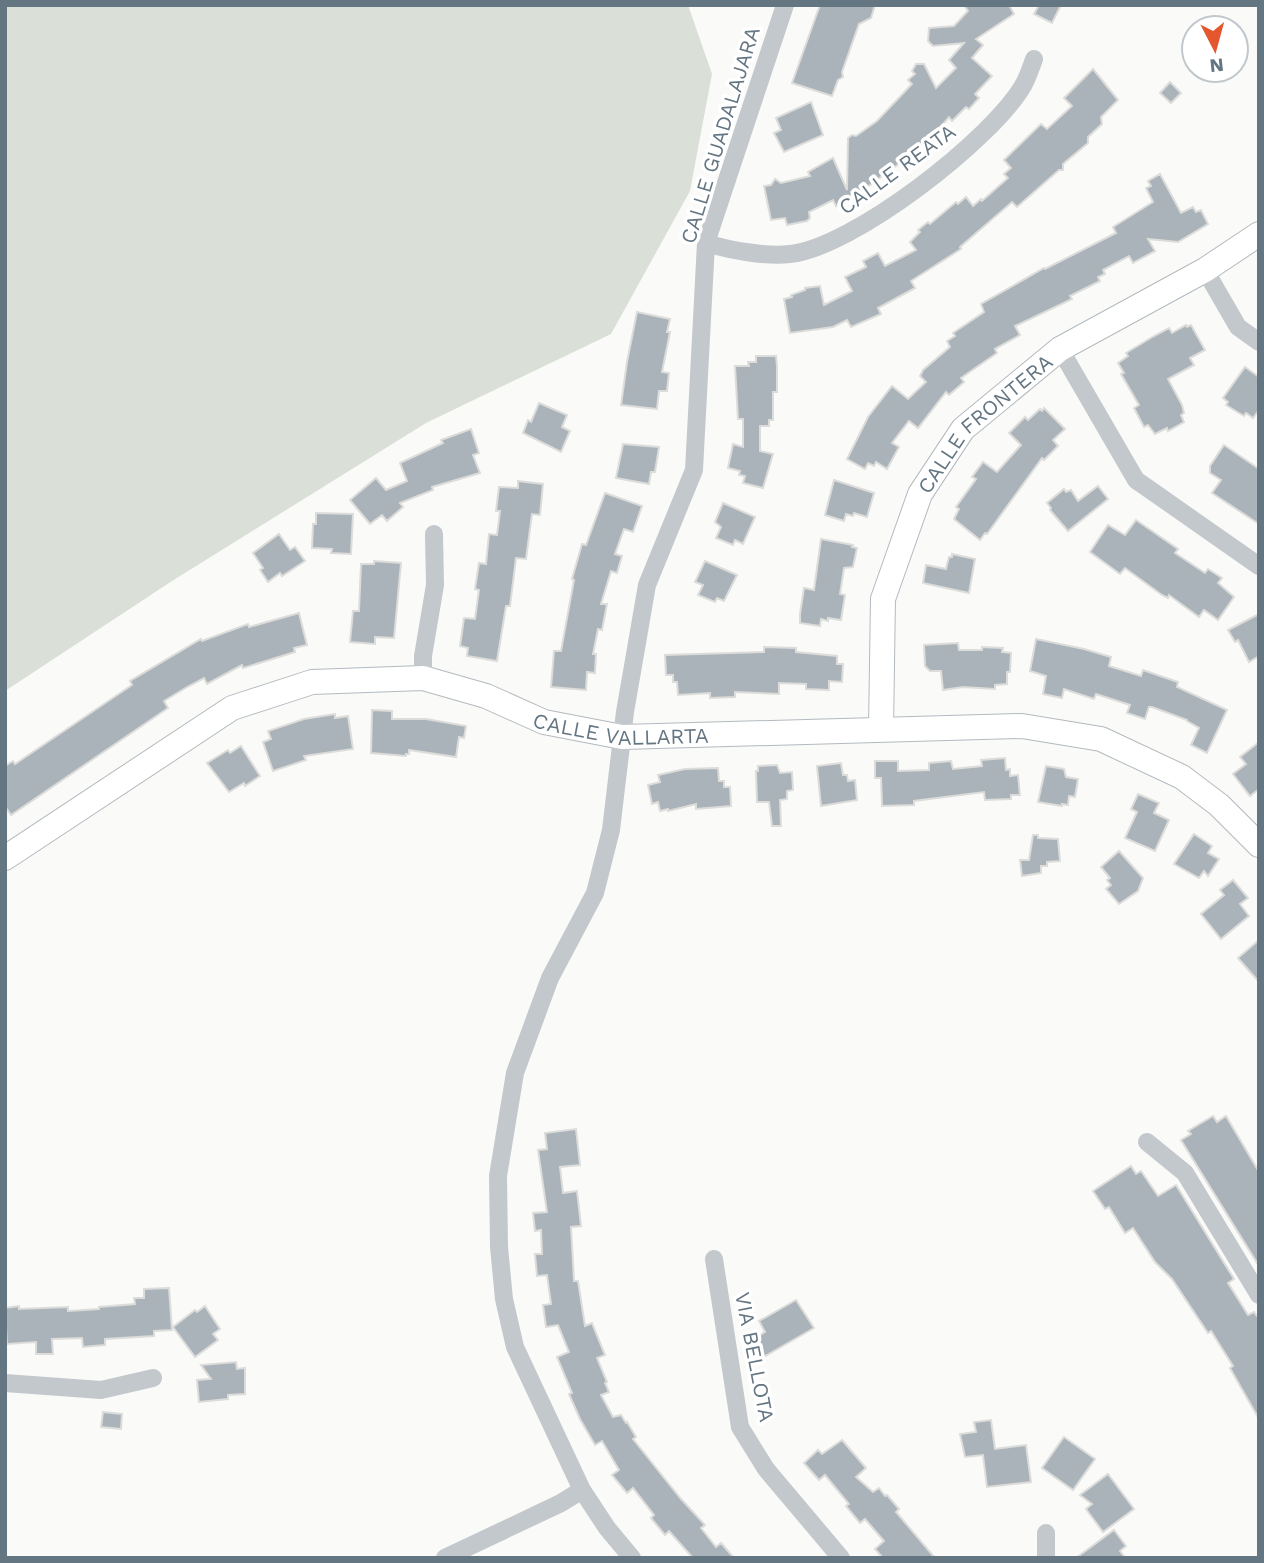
<svg xmlns="http://www.w3.org/2000/svg" width="1264" height="1563" viewBox="0 0 1264 1563" font-family="'Work Sans',sans-serif">
<style>
.green{fill:#dadfd7}
.building{fill:#aab3b9;stroke:#dcdcda;stroke-width:2}
.lines{fill:none;stroke-linecap:round;stroke-linejoin:round}
.secondary-casing{stroke:#b3babf;stroke-width:26}
.street{stroke:#c3c8cc;stroke-width:18}
.secondary{stroke:#fff;stroke-width:24}
.labels{text-anchor:middle;dominant-baseline:central;stroke-width:7;stroke-linejoin:round;paint-order:stroke}
.street-label{font-size:21px;fill:#657683;stroke:#fff}
</style>
<rect width="100%" height="100%" fill="#fafaf8"/>
<path class="green" d="M5,5H688L712,74L690,191L611,334L426,423L172,581L5,691Z"/>
<g class="building">
<path d="M820,5H875L871,18L859,24L842,72L843,77L838,80L832,96L792,83Z"/>
<path d="M964,5H1009L1014,14L976,39L983,45L972,58L992,76L975,94L979,98L969,109L966,107L952,121L949,117L919,152L918,150L862,191L836,206L833,200L809,212L810,218L807,221L787,225L785,218L771,220L764,186L771,185L775,179L781,183L810,176L808,172L833,158L847,190L848,138L852,135L856,136L877,121L912,84L908,80L915,74L912,71L916,64H924L936,88L956,68L949,60L964,43L933,46L928,41L929,28L954,26L968,11Z"/>
<path d="M1039,5H1061L1052,23L1034,14Z"/>
<path d="M1093,69L1118,100L1101,117L1102,124L1088,137V143L1063,164V170H1059L1017,207L1012,202L960,247L961,249L911,281L915,288L878,308L881,314L851,327L847,320L833,327L790,333L784,299L792,297L791,295L805,290V288L820,286L824,305L852,291L845,277L866,267L863,261L878,253L885,266L916,250L910,242L920,232L918,230L928,222L930,224L956,202L958,204L966,197L973,206L981,199L982,201L1008,178L1004,174L1011,168L1004,160L1041,124L1047,129L1072,106L1064,98Z"/>
<path d="M1170,82L1181,93L1171,103L1160,93Z"/>
<path d="M811,102L823,135L784,152L774,133L781,130L776,118Z"/>
<path d="M1160,174L1181,213L1193,207L1196,212L1201,210L1208,224L1178,242L1148,239L1155,251L1133,263L1129,256L1103,270L1105,274L1098,277L1100,281L1070,296L1072,299L1015,326L1020,335L995,349L997,353L961,378L964,382L949,395L946,392L918,428L909,421L892,443L899,447L887,469L876,462L874,466L868,463L865,469L847,459L868,417L892,386L908,399L926,382L920,376L923,370L950,347L947,341L955,336L953,333L984,312L981,304L1044,268L1045,269L1116,233L1113,227L1153,202L1146,188L1151,186L1148,181Z"/>
<path d="M637,312L670,319L667,332H670L662,372L669,373L667,391H659L657,409L621,405L627,362Z"/>
<path d="M1186,325L1187,327L1191,325L1205,350L1190,358L1194,365L1168,379L1182,405L1184,413L1181,415L1184,422L1168,431L1167,428L1155,434L1148,425L1144,427L1134,408L1139,405L1121,374L1124,373L1118,363L1128,356L1126,353L1154,336L1169,328L1172,333Z"/>
<path d="M756,356H776L777,366V392H773V420H769V426H760V451L773,454L763,488L743,483L745,476L739,475L740,471L728,468L733,444L743,447V419H738L735,366H749L748,362H756Z"/>
<path d="M1245,367L1259,377V410L1253,418L1246,413L1244,416L1239,413L1226,405L1228,402L1223,398Z"/>
<path d="M539,403L567,415L562,427L570,431L561,452L523,433L528,420L531,422Z"/>
<path d="M1044,408L1065,429L1053,440L1058,446L1044,460L1042,458L987,534L985,533L980,540L954,519L959,509L956,507L976,479L972,477L983,462L997,472L1021,445L1009,433L1025,417L1028,420L1040,409L1042,411Z"/>
<path d="M471,429L479,453L473,455L480,473L432,487L433,490L400,503L403,507L387,521L382,515L370,524L350,500L376,478L386,490L407,481L400,463L443,443L441,440Z"/>
<path d="M623,444L659,447L655,472H651L649,484L616,478Z"/>
<path d="M1224,445L1259,469V524L1212,493L1221,480L1210,473V466Z"/>
<path d="M834,480L874,493L867,517L854,513L853,516L846,514L844,521L825,515Z"/>
<path d="M518,481L543,484L540,515L532,514L526,559L516,558L510,606H506L497,661L467,656L468,648L460,646L464,618L475,619L479,590L475,589L479,563L486,564L489,534L497,535L500,511H496L499,487L518,488Z"/>
<path d="M1098,486L1108,499L1068,531L1050,510L1051,508L1047,503L1064,489L1066,492L1071,490L1078,501Z"/>
<path d="M605,493L642,506L633,532L624,529L615,554L622,556L617,573L611,571L601,604H607L602,630L598,629L593,654H596L595,673L587,672L586,690L551,687L554,651H561L574,580L572,579L582,544L586,545Z"/>
<path d="M723,503L755,517L743,544L735,540L733,545L716,538L721,527L715,522Z"/>
<path d="M316,513L353,514L351,554L331,553L332,549L312,548L313,524H316Z"/>
<path d="M1136,520L1178,549L1175,553L1205,573L1208,569L1222,578L1218,583L1234,597L1218,620L1204,610L1199,617L1169,595L1168,598L1162,595L1125,568L1120,574L1090,552L1108,525L1125,535Z"/>
<path d="M279,534L290,550L295,547L305,561L282,576L280,573L268,582L260,570L263,568L253,553Z"/>
<path d="M821,539L853,545L852,547L857,548L853,567L844,568L840,594L845,595L841,620L828,618V621L821,619L820,626L800,623V614L804,588L814,590Z"/>
<path d="M952,554L975,559L969,593L923,583L926,565L946,569L949,557H952Z"/>
<path d="M374,561L401,563L394,638L375,637V644L350,642L353,611H359L361,564H374Z"/>
<path d="M705,561L737,575L724,601L717,598L715,602L698,595L703,585L695,582Z"/>
<path d="M299,613L307,645L294,648L295,652L243,668L242,665L207,684L204,678L187,687L164,701L168,708L11,815L5,806V766L13,761L15,764L132,685L130,681L201,639L202,641L248,624L249,627Z"/>
<path d="M1259,614V656L1249,662L1238,640L1235,642L1228,630Z"/>
<path d="M1036,639L1084,649L1111,657L1109,666L1141,676L1143,670L1166,678L1178,682L1177,687L1227,710L1207,753L1191,745L1199,728L1187,721V720L1152,707H1149L1145,719L1127,713L1130,705L1096,694L1094,699L1064,689L1062,698L1043,694L1046,676L1030,671Z"/>
<path d="M958,643L959,650H982V647L1003,648L1002,652L1011,653L1010,672H1007V684L995,685V689L963,687L943,690L941,671H930L925,666L924,645Z"/>
<path d="M764,647L796,648V652L837,656V664H843L842,682L829,681V690L806,689V684L779,683V694L735,692V697L710,698V693L678,695L677,682H673V675H666L665,655L764,652Z"/>
<path d="M372,710L392,711V719H426L466,726L464,738L459,737L456,757L409,750V754H406V756L371,753Z"/>
<path d="M335,714V718L348,716L353,749L304,756L306,760L273,771L263,742L271,739L268,731L304,719Z"/>
<path d="M1259,742V789L1250,796L1233,774L1246,764L1240,757Z"/>
<path d="M241,746L260,776L245,786L244,783L229,792L207,763L228,750L230,753Z"/>
<path d="M1005,758L1006,770L1010,769V776L1018,775L1020,795H1011V799L985,800L984,792L914,801V805L882,806L881,778H875V761H898V771L929,770V763L951,761L953,769L982,766L981,760Z"/>
<path d="M841,763L843,775H847L848,781L855,780L857,800L821,806L817,766Z"/>
<path d="M777,765L780,773L792,772L793,790L787,791V799L780,800L781,826H772L769,802H757L756,771H758V766Z"/>
<path d="M1046,766L1064,769L1066,777L1078,779L1075,797L1069,796L1068,805L1062,804V806L1038,802Z"/>
<path d="M718,768L719,781H724V787H730L731,806L696,809V804L668,811V809L660,811L658,802L652,804L648,785L660,782L658,775L685,769Z"/>
<path d="M1138,794L1159,803L1154,813L1169,820L1155,851L1125,838L1137,812L1131,809Z"/>
<path d="M1194,834L1212,846L1208,853L1219,859L1208,876L1204,871L1199,878L1174,864Z"/>
<path d="M1033,835H1038V838L1058,839L1060,861L1047,862V866H1041V873L1022,876L1020,860H1029Z"/>
<path d="M1119,851L1143,878L1138,891L1119,904L1106,889L1111,885L1107,880L1110,878L1101,867Z"/>
<path d="M1233,880L1248,898L1240,904L1249,916L1221,939L1201,914L1224,895L1220,890Z"/>
<path d="M1259,940V982L1238,958Z"/>
<path d="M1213,1116L1217,1122L1226,1116L1259,1172V1266L1181,1140L1191,1134L1188,1131Z"/>
<path d="M576,1129L580,1165L560,1167L563,1193L577,1191L581,1226L571,1227L574,1281H578L585,1326L592,1323L605,1355L597,1358L607,1382L605,1383L609,1392L601,1395L613,1417L621,1415L626,1423L627,1422L636,1437L633,1439L681,1499L705,1525L701,1528L716,1547L721,1543L734,1558H693L669,1531L665,1535L651,1518L654,1515L633,1488L627,1493L612,1475L619,1470L602,1441L595,1445L580,1419L569,1394L572,1393L557,1357L569,1352L558,1325L546,1327L543,1305L551,1304L547,1275L537,1276L535,1254H542L541,1230L535,1231L533,1213L547,1212L538,1150L547,1149L545,1133Z"/>
<path d="M1131,1166L1136,1174L1141,1171L1158,1196L1176,1185L1234,1279L1228,1283L1248,1315L1254,1312L1259,1319V1419L1230,1368L1233,1366L1211,1331L1208,1333L1172,1279L1155,1262L1133,1228L1125,1233L1109,1207L1105,1209L1093,1191Z"/>
<path d="M169,1288L172,1330L154,1331V1336L105,1339V1345L83,1347L82,1338L52,1339L53,1354H36V1342L7,1344L5,1308L19,1306V1309L68,1307V1311L99,1309V1307L135,1304L134,1298H144V1289Z"/>
<path d="M796,1300L814,1328L760,1359L754,1348L756,1346L752,1340L765,1332L759,1321Z"/>
<path d="M205,1306L220,1329L213,1334L218,1340L195,1357L173,1327L195,1310L197,1312Z"/>
<path d="M236,1362L237,1369L245,1368V1394L228,1395V1399L199,1402L197,1380L211,1379L201,1365Z"/>
<path d="M103,1412L122,1414L121,1429L101,1427Z"/>
<path d="M991,1420L995,1449L1026,1445L1031,1482L987,1487L983,1455L965,1457L960,1434L976,1432L974,1422Z"/>
<path d="M1064,1437L1095,1459L1073,1490L1042,1468Z"/>
<path d="M842,1440L866,1468L856,1477L873,1492L879,1488L885,1496L887,1495L899,1509L896,1512L935,1558H883L875,1549L884,1541L865,1519L860,1523L846,1506L849,1504L825,1475L819,1480L804,1463L818,1450L822,1454Z"/>
<path d="M1108,1474L1134,1509L1103,1532L1086,1509L1092,1504L1080,1495Z"/>
<path d="M1114,1530L1126,1546L1120,1551L1125,1558H1076Z"/>
</g>
<g class="lines">
<defs>
<g id="secondary">
<path id="s1" d="M881,729L883,599L920,494L963,429L1060,349L1205,270L1259,234"/>
<path id="s2" d="M5,858L232,708L312,682L423,678L486,696L544,722L622,737L1022,726L1101,739L1182,777L1219,805L1259,845"/>
</g>
</defs>
<use href="#secondary" class="secondary-casing"/>
<g class="street">
<path d="M706,243C729,250 766,257 790,254C852,248 993,139 1024,84C1028,76 1031,68 1034,59"/>
<path d="M1205,270L1238,327L1259,342"/>
<path d="M1060,349L1136,480L1259,566"/>
<path d="M423,678V656L435,585L434,534"/>
<path d="M1147,1142L1185,1173L1259,1295"/>
<path d="M714,1259L740,1427L766,1469L841,1558"/>
<path d="M5,1383L101,1390L153,1378"/>
<path d="M1046,1533V1558"/>
<path d="M445,1558L561,1503L582,1490"/>
<path d="M632,1558L607,1528L582,1490L515,1347L504,1299L499,1247L498,1176L515,1073L550,978L595,893L611,830L625,712L647,585L694,470L706,243L785,5"/>
</g>
<use href="#secondary" class="secondary"/>
</g>
<g class="labels">
<g class="street-label">
<text transform="translate(720 135) rotate(-73)">CALLE GUADALAJARA</text>
<text transform="translate(897 169) rotate(-36)">CALLE REATA</text>
<text stroke="none"><textPath href="#s1" startOffset="338">CALLE FRONTERA</textPath></text>
<text stroke="none"><textPath href="#s2" startOffset="674">CALLE VALLARTA</textPath></text>
<text transform="translate(755 1357) rotate(79)">VIA BELLOTA</text>
</g>
</g>
<rect width="1264" height="1563" fill="none" stroke="#657683" stroke-width="14"/>
<g transform="translate(1215 49) rotate(174)"><circle r="33" fill="#ffffff" stroke="#c1c8cd" stroke-width="2"/>
<path d="M0-5L12 26L0 18L-12 26Z" fill="#e4572e"/>
<text y="-10" font-size="19" font-weight="bold" text-anchor="middle" fill="#657683">N</text>
</g>
</svg>
